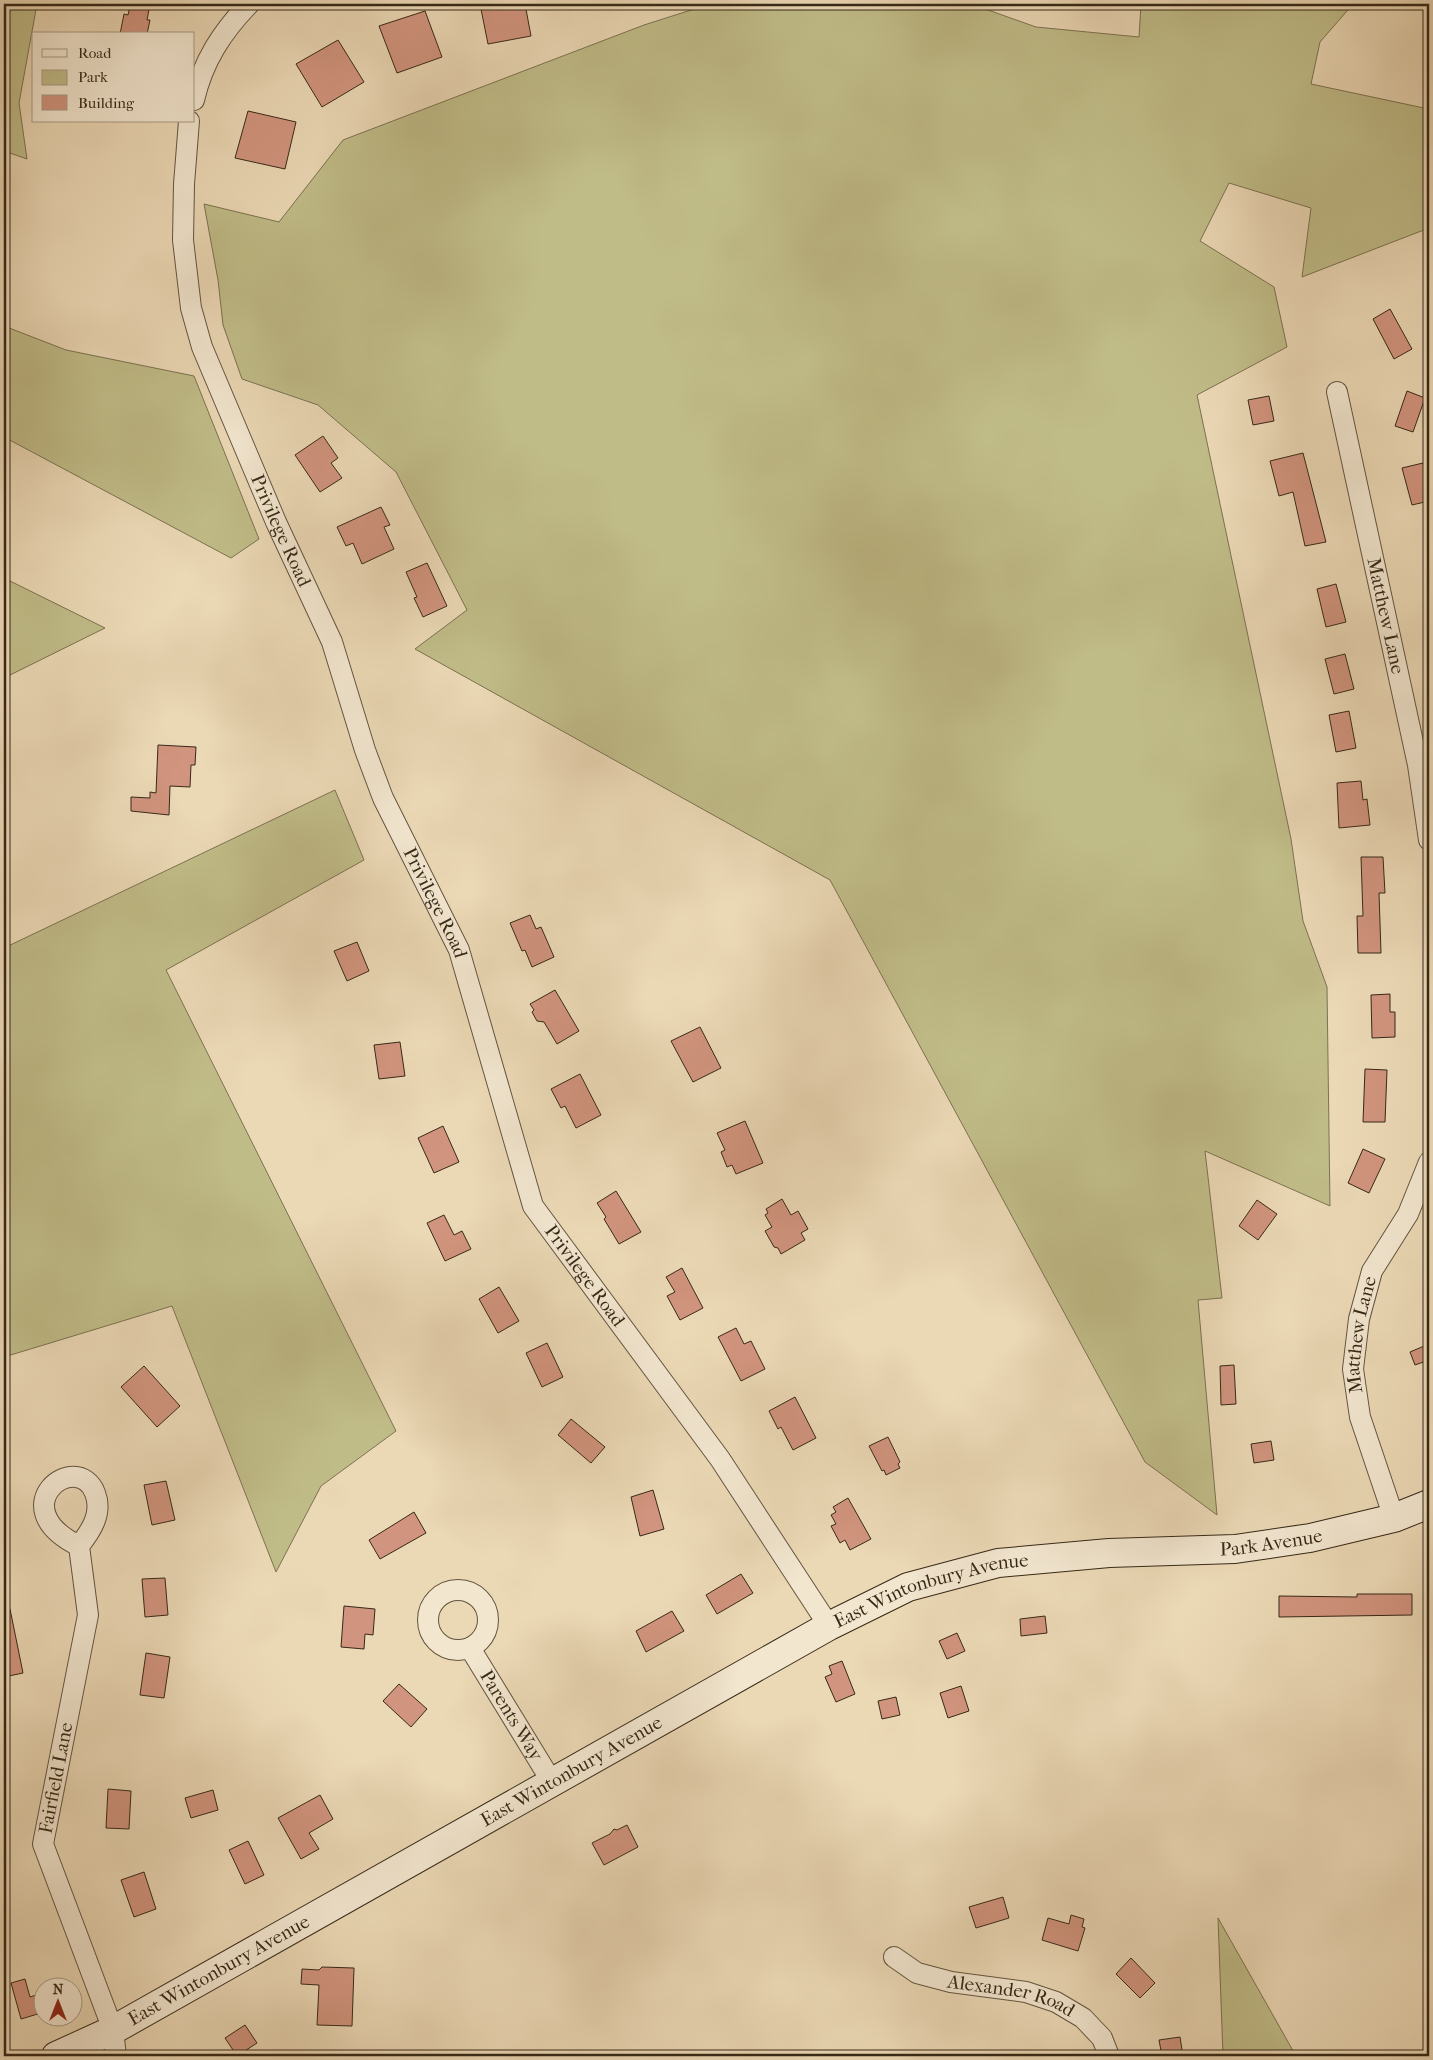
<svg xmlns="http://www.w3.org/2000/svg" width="1433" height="2060" viewBox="0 0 1433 2060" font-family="'IM FELL French Canon',serif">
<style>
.green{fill:#c0bc88;stroke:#7c7250}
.building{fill:#d1947e;stroke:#372918}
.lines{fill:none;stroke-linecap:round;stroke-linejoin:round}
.street-casing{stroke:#64553f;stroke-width:22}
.secondary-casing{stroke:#372918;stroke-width:30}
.street{stroke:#f2e6cf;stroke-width:20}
.secondary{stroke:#f2e6cf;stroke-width:28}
.labels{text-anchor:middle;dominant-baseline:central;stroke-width:4.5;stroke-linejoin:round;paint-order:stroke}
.street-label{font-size:19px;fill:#372918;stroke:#f2e6cf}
</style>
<rect width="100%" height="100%" fill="#ebd8b5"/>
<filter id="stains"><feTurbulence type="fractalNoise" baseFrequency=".004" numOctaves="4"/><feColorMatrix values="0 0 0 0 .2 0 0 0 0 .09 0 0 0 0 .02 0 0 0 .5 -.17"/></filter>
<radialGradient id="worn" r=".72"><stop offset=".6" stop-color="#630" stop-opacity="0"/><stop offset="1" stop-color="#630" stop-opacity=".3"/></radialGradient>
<g class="green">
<path d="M4,4H37L19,103L27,159L4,151Z"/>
<path d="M710,4H971L1036,27L1139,37L1141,4H1353L1320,42L1311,84L1424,108L1425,124L1429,126V228L1302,277L1311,208L1229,183L1200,241L1274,287L1287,347L1197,395L1291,839L1303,921L1327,987L1330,1206L1205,1151L1222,1298L1198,1300L1217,1515L1145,1462L830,880L415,649L467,610L396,472L318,405L242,379L223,325L218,280L204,204L279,222L343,140L644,25Z"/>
<path d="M4,326L66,350L194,376L259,539L231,558L4,437Z"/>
<path d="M4,578L105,628L4,678Z"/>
<path d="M335,790L364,860L166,970L396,1431L321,1486L276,1572L172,1306L4,1357V948Z"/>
<path d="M1218,1918L1296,2056H1223Z"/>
</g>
<g class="building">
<path d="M134,4H150L147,20H150L147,34H120L124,14L128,15L130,6L133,7Z"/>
<path d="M480,4H525L531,36L488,44Z"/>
<path d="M425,11L442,57L397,73L379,26Z"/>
<path d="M338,40L364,82L322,107L296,64Z"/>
<path d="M248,111L296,122L285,169L235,158Z"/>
<path d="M1390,309L1412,349L1394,359L1373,319Z"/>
<path d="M1407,391L1425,398L1413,432L1395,426Z"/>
<path d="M1269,396L1274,421L1253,425L1248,400Z"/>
<path d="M323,436L338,458L331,463L342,478L320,492L295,455Z"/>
<path d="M1303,453L1326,542L1305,546L1293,492L1279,496L1270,461Z"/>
<path d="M1423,463L1429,488V501L1412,505L1402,468Z"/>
<path d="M381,507L390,525L384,527L394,549L362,564L353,543L346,546L337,527Z"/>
<path d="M427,563L447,606L423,617L414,598L417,597L406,572Z"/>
<path d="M1336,584L1346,622L1326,627L1317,589Z"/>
<path d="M1345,654L1354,689L1334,694L1325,659Z"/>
<path d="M1349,711L1356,748L1336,752L1329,715Z"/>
<path d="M158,745L196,747L195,765H191L190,787L170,786L169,815L131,811V797L150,798V792L156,793Z"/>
<path d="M1361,781L1363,800L1367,799L1370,825L1339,828L1337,783Z"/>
<path d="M1361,857H1383L1385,893H1379L1381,953H1358L1357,916H1363Z"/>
<path d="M530,915L536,929L541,927L554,957L532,967L525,950L522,951L510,923Z"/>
<path d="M357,942L369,971L347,981L334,951Z"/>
<path d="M555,990L579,1031L557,1044L544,1022L537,1021L532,1012L534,1010L530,1004Z"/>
<path d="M1390,994V1012H1395V1037L1372,1038L1371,995Z"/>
<path d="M700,1027L721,1068L693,1082L671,1041Z"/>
<path d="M400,1042L405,1076L379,1079L374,1045Z"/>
<path d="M1365,1069L1387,1070L1385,1122H1363Z"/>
<path d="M580,1074L601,1115L576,1128L565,1106L561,1108L551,1089Z"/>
<path d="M745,1121L763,1163L736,1174L732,1165L727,1167L721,1152L725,1150L717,1133Z"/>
<path d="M443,1126L459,1162L434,1173L418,1138Z"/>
<path d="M1363,1149L1385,1159L1369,1193L1348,1183Z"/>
<path d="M616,1191L641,1232L619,1244L604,1219L606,1217L597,1203Z"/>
<path d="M782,1199L791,1215L798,1211L808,1229L801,1233L805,1240L781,1254L778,1248L774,1247L765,1231L772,1227L765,1215L768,1213L766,1209Z"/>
<path d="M1257,1200L1277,1214L1258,1240L1239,1226Z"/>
<path d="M444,1215L454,1235L462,1231L471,1249L445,1261L427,1223Z"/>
<path d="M682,1268L703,1308L680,1320L667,1296L675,1292L666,1277Z"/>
<path d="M499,1287L519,1321L498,1333L479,1299Z"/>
<path d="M736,1328L744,1344L751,1341L765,1369L741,1381L718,1337Z"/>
<path d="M547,1343L563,1377L542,1387L526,1353Z"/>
<path d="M1429,1344V1360L1415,1365L1410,1352Z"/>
<path d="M1234,1365L1236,1404L1221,1405L1220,1366Z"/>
<path d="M144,1366L180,1406L157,1427L121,1387Z"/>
<path d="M795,1397L816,1438L793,1450L781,1427L778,1429L769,1411Z"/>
<path d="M571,1419L605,1447L591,1463L558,1435Z"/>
<path d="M888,1437L900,1462L898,1464L900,1468L886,1475L884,1470L882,1471L869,1446Z"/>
<path d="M1271,1441L1274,1460L1254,1463L1251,1444Z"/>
<path d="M166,1481L175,1520L152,1525L144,1485Z"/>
<path d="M653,1490L664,1529L640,1536L631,1497Z"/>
<path d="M848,1498L871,1539L850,1550L845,1540L840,1543L831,1526L836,1524L831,1515L836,1512L833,1507Z"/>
<path d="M414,1512L426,1533L380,1559L369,1540Z"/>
<path d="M741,1574L753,1593L717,1614L706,1595Z"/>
<path d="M165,1578L168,1615L145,1617L142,1579Z"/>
<path d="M1357,1594H1412V1615L1279,1617V1596L1357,1597Z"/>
<path d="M344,1606L375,1609L373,1635L365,1634L364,1649L341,1647Z"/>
<path d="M4,1609H10L23,1673L4,1677Z"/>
<path d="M672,1611L684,1631L646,1652L636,1631Z"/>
<path d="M1045,1616L1047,1633L1021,1636L1020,1619Z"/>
<path d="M957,1633L965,1651L947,1659L939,1641Z"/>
<path d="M146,1653L170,1657L164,1698L140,1695Z"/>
<path d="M842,1661L855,1694L836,1702L825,1677L832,1674L829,1666Z"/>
<path d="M399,1684L427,1709L411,1727L383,1701Z"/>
<path d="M961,1686L969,1711L948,1718L940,1693Z"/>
<path d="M896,1697L900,1715L882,1719L878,1701Z"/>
<path d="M108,1789L131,1791L129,1829L106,1828Z"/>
<path d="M213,1790L218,1810L191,1818L185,1798Z"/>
<path d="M320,1795L333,1819L309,1833L319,1849L301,1859L278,1818Z"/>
<path d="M627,1825L638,1847L604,1865L592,1843L610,1834L614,1829L617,1830Z"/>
<path d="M248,1841L264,1875L245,1884L229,1850Z"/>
<path d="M144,1872L156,1909L134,1917L121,1880Z"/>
<path d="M1003,1897L1009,1918L976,1928L969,1907Z"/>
<path d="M1071,1915L1084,1919L1082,1927L1085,1928L1078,1951L1042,1940L1048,1918L1069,1924Z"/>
<path d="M1131,1958L1155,1983L1140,1998L1116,1974Z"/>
<path d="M322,1967L354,1968L352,2026L317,2025L319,1985L301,1984L302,1969L319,1970Z"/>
<path d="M25,1979L30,1997L36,1995L41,2013L21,2019L11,1983Z"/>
<path d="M245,2025L257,2043L237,2056L225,2038Z"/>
<path d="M1180,2037L1183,2056H1162L1159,2040Z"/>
</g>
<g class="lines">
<defs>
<g id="street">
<path d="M194,100C203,61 222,32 249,4"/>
<path id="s1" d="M189,121L184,184L183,240L191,308L202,347L276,522L332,642L365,750L383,798L459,950L533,1206L720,1459L829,1626"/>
<path id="s2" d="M1337,392L1418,765L1429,840"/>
<path id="s3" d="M1394,1518L1360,1417L1353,1369L1359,1319L1372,1271L1408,1214L1429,1162"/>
<path d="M79,1546C0,1507 77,1448 95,1493C103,1513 91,1531 79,1546L88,1615L43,1844L113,2030L116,2056"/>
<circle cx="458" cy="1620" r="30"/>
<path id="s4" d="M470,1648L552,1782"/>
<path id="s5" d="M894,1957L917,1973L951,1982L1026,1992L1056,2002L1083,2018L1102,2038L1109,2056"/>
</g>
<g id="secondary">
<path id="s6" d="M56,2056L113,2030L829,1626L908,1587L998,1563L1109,1553L1235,1549L1310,1538L1394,1518L1429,1504"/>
</g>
</defs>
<use href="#street" class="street-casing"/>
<use href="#secondary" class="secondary-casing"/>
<use href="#street" class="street"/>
<use href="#secondary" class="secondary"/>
</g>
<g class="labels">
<g class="street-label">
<text stroke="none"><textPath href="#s1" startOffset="428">Privilege Road</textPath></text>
<text stroke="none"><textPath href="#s2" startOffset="229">Matthew Lane</textPath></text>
<text stroke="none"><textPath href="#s1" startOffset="832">Privilege Road</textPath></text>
<text stroke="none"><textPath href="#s1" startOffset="1238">Privilege Road</textPath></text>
<text stroke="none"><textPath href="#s3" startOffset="190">Matthew Lane</textPath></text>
<text stroke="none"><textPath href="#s6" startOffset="1340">Park Avenue</textPath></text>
<text stroke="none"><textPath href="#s6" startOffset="994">East Wintonbury Avenue</textPath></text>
<text stroke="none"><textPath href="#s4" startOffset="79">Parents Way</textPath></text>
<text stroke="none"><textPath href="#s6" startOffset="589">East Wintonbury Avenue</textPath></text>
<text transform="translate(56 1778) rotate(-79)">Fairfield Lane</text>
<text stroke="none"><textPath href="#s6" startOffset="184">East Wintonbury Avenue</textPath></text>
<text stroke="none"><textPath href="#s5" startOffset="125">Alexander Road</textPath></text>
</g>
</g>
<rect width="1433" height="2060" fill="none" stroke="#ebd8b5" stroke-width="20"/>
<rect x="5" y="5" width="1423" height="2050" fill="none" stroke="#372918" stroke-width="2.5"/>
<rect x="10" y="10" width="1413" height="2040" fill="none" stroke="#372918"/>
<rect x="32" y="32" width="162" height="90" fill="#f2e6cf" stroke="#a79a86"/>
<rect x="42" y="49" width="25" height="8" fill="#f2e6cf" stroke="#a79a86"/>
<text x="78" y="58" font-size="15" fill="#372918">Road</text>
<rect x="42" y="70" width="25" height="15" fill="#c0bc88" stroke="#a79a86"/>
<text x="78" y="82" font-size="15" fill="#372918">Park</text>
<rect x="42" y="95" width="25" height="15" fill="#d1947e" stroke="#a79a86"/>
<text x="78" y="108" font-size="15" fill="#372918">Building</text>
<g transform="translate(58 2002)"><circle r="24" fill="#f2e6cf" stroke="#a79a86"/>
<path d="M0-4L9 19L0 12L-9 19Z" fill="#8f2418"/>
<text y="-8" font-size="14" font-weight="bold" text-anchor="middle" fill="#372918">N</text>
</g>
<rect width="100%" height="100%" filter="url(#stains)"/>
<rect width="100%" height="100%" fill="url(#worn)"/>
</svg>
